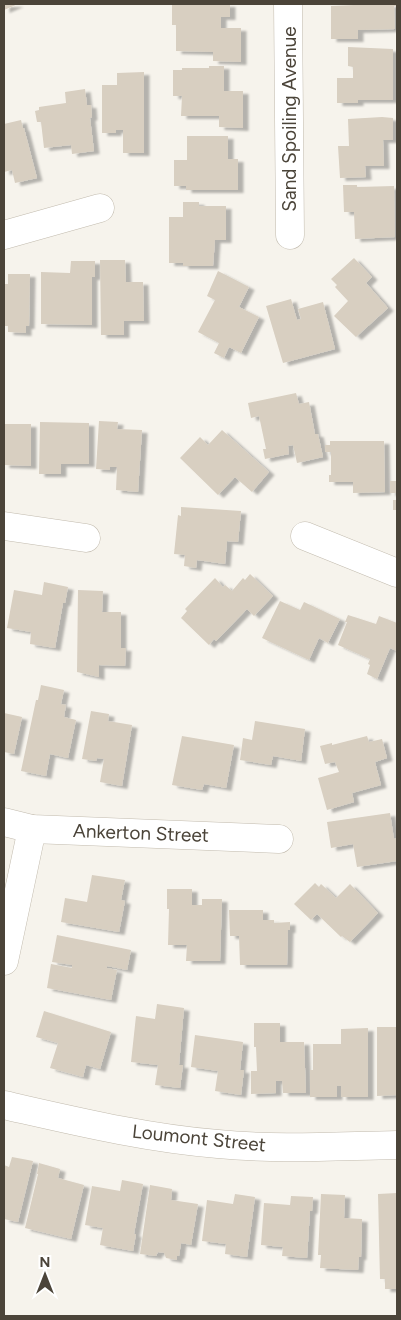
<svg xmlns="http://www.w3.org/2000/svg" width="401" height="1320" viewBox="0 0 401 1320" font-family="Figtree,sans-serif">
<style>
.building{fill:#d8cfc1;filter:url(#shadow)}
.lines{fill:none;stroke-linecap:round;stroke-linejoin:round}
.minor-casing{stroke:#c2bbae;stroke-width:29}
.minor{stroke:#fff;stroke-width:28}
.labels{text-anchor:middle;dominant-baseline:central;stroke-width:4.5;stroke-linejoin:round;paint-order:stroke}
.street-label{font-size:19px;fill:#4b4439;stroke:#fff}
</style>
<defs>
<filter id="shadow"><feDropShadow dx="5.5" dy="3" stdDeviation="1" flood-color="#0004"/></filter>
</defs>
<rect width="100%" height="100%" fill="#f6f3ec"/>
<g class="building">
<path d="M4,4H18L4,10Z"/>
<path d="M172,4H230V17H221V28H241V62L213,61V52L176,51V25H172Z"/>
<path d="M354,4H397V6H394L395,29L358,30V39H331V6L354,5Z"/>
<path d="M348,47L393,49V100H358V103H337V78H353V67L348,66Z"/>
<path d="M209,66H224V91H243V128L219,127V116H181L182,96H173V70H182V68H209Z"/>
<path d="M144,72V153H123V130H116V133H102V85H117V73Z"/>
<path d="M85,89L87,105H91L92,117L90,118L94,151L72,154L71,145L44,148L41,122H37L35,111L39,110V107L66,103L65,92Z"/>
<path d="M382,117L393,118V140H383L384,166H365L366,177L340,178L338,146H349L348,119Z"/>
<path d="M21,120L23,128H24L37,178L15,183L12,170L4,172V124Z"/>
<path d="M187,136H228V159H238V190H186V186H174V160H187Z"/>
<path d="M343,185H357V187L394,186L395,237L355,239L354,212H344Z"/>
<path d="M183,202H199V206H226V240H215L213,266H183V263H169V217H183Z"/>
<path d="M354,258L372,277L366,283L388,308L356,337L334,316L348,301L335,287L337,285L331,279Z"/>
<path d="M100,260H125L126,282H143L144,321H124V335H101Z"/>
<path d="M71,261H95V277H92V325L41,324V272L70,273Z"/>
<path d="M218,271L249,287L239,307L259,317L241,353L229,347L224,358L214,353L219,343L198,332L215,300L207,296Z"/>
<path d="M8,274H30L29,326H26V333L8,332V326H4V284H8Z"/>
<path d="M291,299L297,320L301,319L298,309L323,302L335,349L283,363L266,306Z"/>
<path d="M296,393L299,404L309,402L315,434H318L323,457L297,463L293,445L288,446L289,454L265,459L263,449H266L259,416L251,418L248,403Z"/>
<path d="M99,421L118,422L117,429L142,430L138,492L116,490L117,467H110V470L96,469Z"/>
<path d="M40,422L89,423V464H61V474H39Z"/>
<path d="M4,424H31V466L4,465Z"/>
<path d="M222,430L269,472L252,492L235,477L218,495L180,458L200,437L208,445Z"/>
<path d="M330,441H384L385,492L353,493V482H329V475H331V452H325V445H330Z"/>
<rect x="390" y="481" width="7" height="12"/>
<rect x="393" y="500" width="4" height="10"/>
<path d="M181,507L241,511L238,542L227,541L225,564L197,560L196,568L184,566L185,555L174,554L178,515L181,516Z"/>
<path d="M250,574L273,596L254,616L247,609L216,641L214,639L209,645L181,618L187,611L185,609L215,578L223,587L225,585L232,591L243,578L245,580Z"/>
<path d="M44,582L68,587L65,603H63L55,648L30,644L31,632L7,628L14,590L42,595Z"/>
<path d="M78,590L103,591L102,612H121V648H126L125,666L99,665V677L77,672Z"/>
<path d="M280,601L300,610L304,602L340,619L328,643L319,638L309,660L262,638Z"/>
<path d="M348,615L376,624L379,616L397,623V651L390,648L377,679L367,674L370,665L368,664L370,659L338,645L347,622H345Z"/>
<path d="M41,685L64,690L61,704L66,705L64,717L76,720L68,758L50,754L46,776L21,771L36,700H38Z"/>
<path d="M91,711L109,714L108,721L132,725L122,786L100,782L104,759L97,758L96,761L82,759Z"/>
<path d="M4,713L22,717L14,754L4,752Z"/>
<path d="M255,721L305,729L301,761L273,756L271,765L240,760L243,738L252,740Z"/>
<path d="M182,736L234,745L226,788L204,784L202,790L172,785Z"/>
<path d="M367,736L369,742L382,739L387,758L375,762L381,785L352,793L354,802L327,810L318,778L339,772L335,762L325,764L320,746L332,743V745Z"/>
<path d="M390,813L394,839L397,838V861L357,867L353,844L331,848L327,822Z"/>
<path d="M92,875L125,880L121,900L125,901L119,932L61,922L65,898L87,902Z"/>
<path d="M315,883L319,887L321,884L336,898L350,884L378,913L350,942L342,936L341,937L317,914L311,920L294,904Z"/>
<path d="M167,889H192V905H202V899H222L220,961H186L187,945H168L169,909H167Z"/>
<path d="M229,910H263V920H274V923L290,922V930H288L287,965H240L239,936H230Z"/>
<path d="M57,935L131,950L127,970L107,966V968L117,970L111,1000L47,988L51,964L72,968V965L52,962Z"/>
<path d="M157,1004L184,1008L179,1065H183L180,1088L155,1085L158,1065L131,1062L136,1016L155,1019Z"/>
<path d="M44,1011L111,1032L100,1069L86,1065L83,1077L50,1068L58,1043L36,1037Z"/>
<path d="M254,1023H280V1042H304L306,1093H283L282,1081H276V1093L251,1094V1071H257L256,1047H254Z"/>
<path d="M377,1027H397V1095L377,1096Z"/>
<path d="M368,1028V1097H341V1086H337V1097H310V1070H313V1044H341V1029Z"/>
<path d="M195,1035L243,1042L240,1070H244L241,1095L215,1091L218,1071L191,1067Z"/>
<path d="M12,1157L33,1161L18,1222L4,1219V1165L9,1167Z"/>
<path d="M39,1163L60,1169L58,1178L84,1185L71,1239L25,1228L38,1174H37Z"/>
<path d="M122,1180L143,1184L134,1234H136L133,1251L100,1245L103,1228L85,1225L92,1186L120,1191Z"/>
<path d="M150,1185L172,1189L171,1200L198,1204L191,1245L181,1243L179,1256H177V1260L166,1258L164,1253L158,1252L156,1256L140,1254Z"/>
<path d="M397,1193V1289H385V1279H380L378,1194Z"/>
<path d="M235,1194L255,1197L247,1257L225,1254L226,1244L202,1241L207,1200L233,1204Z"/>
<path d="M321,1194L345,1195L344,1218L362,1219L361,1257H359L358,1270L320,1268L321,1255H318Z"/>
<path d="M291,1196L313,1197L312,1211H310L307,1258L282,1256L283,1247L261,1245L264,1203L290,1205Z"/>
</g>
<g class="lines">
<defs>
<g id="minor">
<path d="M288,4L290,235"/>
<path d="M4,235L100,208"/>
<path d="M4,526L86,538"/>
<path d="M305,536L397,573"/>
<path d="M4,822L32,829L279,839"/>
<path d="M4,961L32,829"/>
<path d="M4,1105C75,1121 145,1138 218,1144C277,1150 338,1146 397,1145"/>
</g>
</defs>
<use href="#minor" class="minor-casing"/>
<use href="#minor" class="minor"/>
</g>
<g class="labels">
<g class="street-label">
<text transform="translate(289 119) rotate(-90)">Sand Spoiling Avenue</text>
<text transform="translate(141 833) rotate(2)">Ankerton Street</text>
<text transform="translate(199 1138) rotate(6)">Loumont Street</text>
</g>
</g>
<rect width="401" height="1320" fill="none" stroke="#4b4439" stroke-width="10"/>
<g transform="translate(45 1275)" stroke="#ffffff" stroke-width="4" paint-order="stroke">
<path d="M0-4L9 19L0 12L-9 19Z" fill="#4b4439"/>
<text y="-8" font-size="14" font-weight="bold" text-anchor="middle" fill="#4b4439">N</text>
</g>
</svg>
